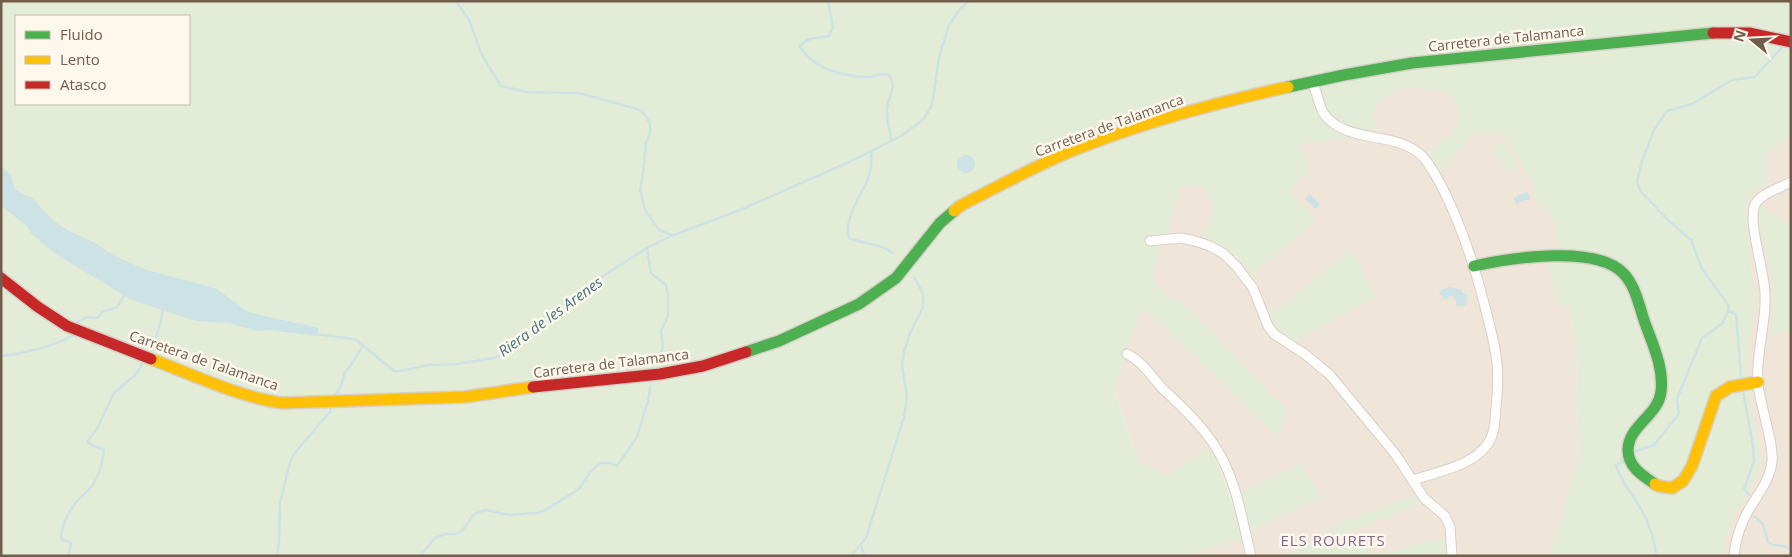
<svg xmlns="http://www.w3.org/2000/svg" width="1792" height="557" viewBox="0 0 1792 557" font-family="'Open Sans',sans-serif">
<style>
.residential{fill:#efe6d9}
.green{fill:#e2ecd7;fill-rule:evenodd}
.water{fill:#cde2e5}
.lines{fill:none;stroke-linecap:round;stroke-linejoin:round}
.stream{stroke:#cde2e5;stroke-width:2.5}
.street-casing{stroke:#d5d0c9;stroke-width:11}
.fast-casing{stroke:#d6d0c9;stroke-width:14}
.slow-casing{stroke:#d6d0c9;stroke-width:14}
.jam-casing{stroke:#d6d0c9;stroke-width:14}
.street{stroke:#fefdfc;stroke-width:9}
.fast{stroke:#4caf50;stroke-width:11}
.slow{stroke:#ffc107;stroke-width:11}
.jam{stroke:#c62828;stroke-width:11}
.labels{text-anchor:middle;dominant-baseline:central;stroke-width:5;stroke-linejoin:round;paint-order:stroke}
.street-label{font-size:14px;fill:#725d4d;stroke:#fef8ec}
.water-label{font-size:15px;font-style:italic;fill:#487684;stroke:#fef8ec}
.neighbourhood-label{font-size:15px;letter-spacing:1px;fill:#83658e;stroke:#fef8ec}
</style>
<rect width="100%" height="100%" fill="#f6f3eb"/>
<g class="residential">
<path d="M1411,86L1443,91L1455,101L1460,116L1453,135L1428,151L1442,173L1470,134H1504L1534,186L1537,203L1555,222L1559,252L1558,306L1569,305L1577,354L1576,405L1578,459L1550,556H1195L1197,551L1235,510L1231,496L1221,471L1209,447L1169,475L1139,463L1112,383L1123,337L1146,309L1278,437L1230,352L1186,305L1163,295L1130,228L1170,188L1202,185L1215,208L1202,236L1234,254L1253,275L1278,252L1299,143L1344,139L1375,127L1373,114L1380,99Z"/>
<path d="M1791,134V556H1724L1726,537L1737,511L1759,447L1749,397L1746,363L1754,317L1753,283L1745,207L1749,196L1767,182L1765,160L1778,144Z"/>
</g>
<g class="green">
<path d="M1,1H1791V134L1778,144L1765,160L1767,182L1749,196L1745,207L1753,283L1754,317L1746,363L1749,397L1759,447L1761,464L1753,485L1737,511L1726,537L1724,556H1550L1578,459L1576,405L1577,354L1569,305L1558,306L1547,258L1559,252L1555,222L1537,203L1534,186L1504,134H1470L1442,174L1428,151L1453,135L1460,116L1455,101L1443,91L1411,86L1380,99L1373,114L1376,127L1344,139L1299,143L1311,169L1289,190L1315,221L1253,275L1234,254L1201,236L1215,208L1202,185L1182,187L1153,275L1163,295L1186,305L1287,411L1278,437L1146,310L1138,319L1114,390L1139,463L1169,475L1209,447C1225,477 1234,506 1242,539L1197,551L1195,556H1ZM16,16H189V104H16Z"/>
<path d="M1504,142L1518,166L1507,173L1492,149Z"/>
<path d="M1761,205L1791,228V332L1770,333L1773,303L1772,281L1759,216Z"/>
<path d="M1352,249L1376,297L1294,342L1277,329L1269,316Z"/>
<path d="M1301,464L1322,498L1250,531L1240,493Z"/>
<path d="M1415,495L1421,504L1343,534L1375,555L1445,538L1446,556H1287L1338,524Z"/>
</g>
<g class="water">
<circle cx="966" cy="164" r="9"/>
<path d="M1,166L11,175L15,189L24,195L31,197L53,220L67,230L95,243L115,256L144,269L217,289L245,310L252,313L319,328L317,336L267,330L258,331L229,323L196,321L132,300L54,253L31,233L26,225L1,206Z"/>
<path d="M1528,192L1530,199L1520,202L1517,204L1513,199L1515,197L1518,198L1516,196Z"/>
<path d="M1310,194L1320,205L1315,209L1305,198Z"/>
<path d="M1450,287L1462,290L1463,293L1467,295L1466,305L1459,307L1457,306L1455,298L1451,296L1445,300L1439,293L1441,290Z"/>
</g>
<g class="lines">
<g class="stream">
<path d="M456,1L469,20L482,55L501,86L527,92L579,93L637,109L645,114L650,124V133L646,143L643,173L640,190L645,210L659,230L671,235"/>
<path d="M828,1L833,28L829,36C819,39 805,36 800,47C814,69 843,77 869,77C875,77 881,73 888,74C898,86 889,95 887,108C886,118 890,130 891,140"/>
<path d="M871,151C872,162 871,172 867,182C860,196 843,222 849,238C863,244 880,243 893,253"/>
<path d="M647,248L651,273L666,285L668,297V316L661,331L663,348L657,365"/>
<path d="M1728,311L1736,314L1741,376"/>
<path d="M76,323L87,317L98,318L102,312L117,307L126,293"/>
<path d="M314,334L355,339L394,371H401L428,365L457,364L494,358L502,354L547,315L606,274L647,248L671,236L740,210L847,163L901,136L916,125L923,120L932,105L939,57L949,25L960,9L969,1"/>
<path d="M151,352L160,325L163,308"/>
<path d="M1,356C26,353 52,347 74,335"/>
<path d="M1743,391L1753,446L1754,461L1744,489L1749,495"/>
<path d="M335,396L341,386L345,372L351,365L363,346"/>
<path d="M1631,454L1636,451L1654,445L1679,414L1677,399L1702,338L1723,323L1728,311L1729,306L1702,269L1691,240L1667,219L1641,192L1637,182L1642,161L1654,130L1667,111L1692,104L1732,80L1755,77L1785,44"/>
<path d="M1625,459L1616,466C1621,481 1630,491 1638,504C1647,519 1655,538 1656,556"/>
<path d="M1755,517L1763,524L1768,542L1772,545L1784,546L1791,550"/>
<path d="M861,546L865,556"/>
<path d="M68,556L70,550L71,543L61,539C61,526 70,509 78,500C83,495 88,491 92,486C99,476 103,462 104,450L92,445L88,442L89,439L96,431L114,393L136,374L143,363"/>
<path d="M277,556L279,541L280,503L289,466L293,455L330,412L331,406"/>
<path d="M420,556L435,538L445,534H456L462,531L474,514L485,510L510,515L537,513L547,509L579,489L591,471L601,463H610L617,466L637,437L649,397L650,387"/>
<path d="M851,556L866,538L904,417L907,398L902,365L904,352L910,333L923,307V294L915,278"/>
</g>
<defs>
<g id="street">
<path d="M1312,83C1318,92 1318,105 1324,114C1347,145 1398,130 1423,157C1432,167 1437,178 1443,189C1462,227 1475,267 1485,307C1490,326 1495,344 1497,363C1499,378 1497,393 1496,408C1495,420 1495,434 1487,445C1472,466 1437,472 1413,480"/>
<path d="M1150,241L1181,238L1195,241L1210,246L1224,254L1237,267L1253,288L1268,326L1274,334L1306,355L1330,375L1396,455L1424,498L1445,516L1450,527L1452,556"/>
<path d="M1127,354C1142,361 1151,376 1162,388C1182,407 1203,426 1218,451C1237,483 1242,520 1251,556"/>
<path d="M1734,556C1735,544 1739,530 1744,519C1753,499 1769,485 1772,462C1774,443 1760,405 1758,384C1755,354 1767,323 1765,293C1764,270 1749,226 1754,207C1758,194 1780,188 1791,182"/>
</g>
<g id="fast">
<path d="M1288,87L1344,75L1412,63L1713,33"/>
<path d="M1474,266C1510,258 1597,244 1624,274C1636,287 1639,306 1645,323C1653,345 1664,368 1661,392C1658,416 1628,426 1628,450C1628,467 1643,476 1655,484"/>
<path d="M746,352L779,341L859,304L896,278L940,223L954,211"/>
</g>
<g id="slow">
<path d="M954,211L960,206C996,187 1032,168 1069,152C1140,123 1214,103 1288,87"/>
<path d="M151,359C191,374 241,398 283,403L465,397L533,387"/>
<path d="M1655,484L1658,486L1672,488L1683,481L1692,466L1716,396L1730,387L1758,382"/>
</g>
<g id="jam">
<path d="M1713,33H1750L1791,42"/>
<path d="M1,278L38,307L67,326L151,359"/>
<path d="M533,387L660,374L703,366L746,352"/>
</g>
</defs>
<use href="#street" class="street-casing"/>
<use href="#fast" class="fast-casing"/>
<use href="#slow" class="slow-casing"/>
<use href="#jam" class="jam-casing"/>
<use href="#street" class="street"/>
<use href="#fast" class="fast"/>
<use href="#slow" class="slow"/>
<use href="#jam" class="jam"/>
</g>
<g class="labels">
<g class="street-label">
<text transform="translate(1506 38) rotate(-6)">Carretera de Talamanca</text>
<text transform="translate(1109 125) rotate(-20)">Carretera de Talamanca</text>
<text transform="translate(204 360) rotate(19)">Carretera de Talamanca</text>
<text transform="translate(611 363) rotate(-7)">Carretera de Talamanca</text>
</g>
<g class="water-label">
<text transform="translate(550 316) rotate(-36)">Riera de les Arenes</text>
</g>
<g class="neighbourhood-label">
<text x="1333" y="540">ELS ROURETS</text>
</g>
</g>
<rect width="1792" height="557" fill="none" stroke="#725d4d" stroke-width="5"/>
<rect x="15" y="15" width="175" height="90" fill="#fef8ec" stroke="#c6baac"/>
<rect x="25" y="31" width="25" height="8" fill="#4caf50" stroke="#c6baac"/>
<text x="60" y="40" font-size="15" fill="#725d4d">Fluido</text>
<rect x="25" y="56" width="25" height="8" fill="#ffc107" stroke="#c6baac"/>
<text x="60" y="65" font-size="15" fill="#725d4d">Lento</text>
<rect x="25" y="81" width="25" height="8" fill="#c62828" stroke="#c6baac"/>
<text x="60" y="90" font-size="15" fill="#725d4d">Atasco</text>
<g transform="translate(1752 40) rotate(288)" stroke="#fef8ec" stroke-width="4" paint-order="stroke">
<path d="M0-4L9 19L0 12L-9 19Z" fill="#725d4d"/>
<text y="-8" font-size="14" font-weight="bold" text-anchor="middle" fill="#725d4d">N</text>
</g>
</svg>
